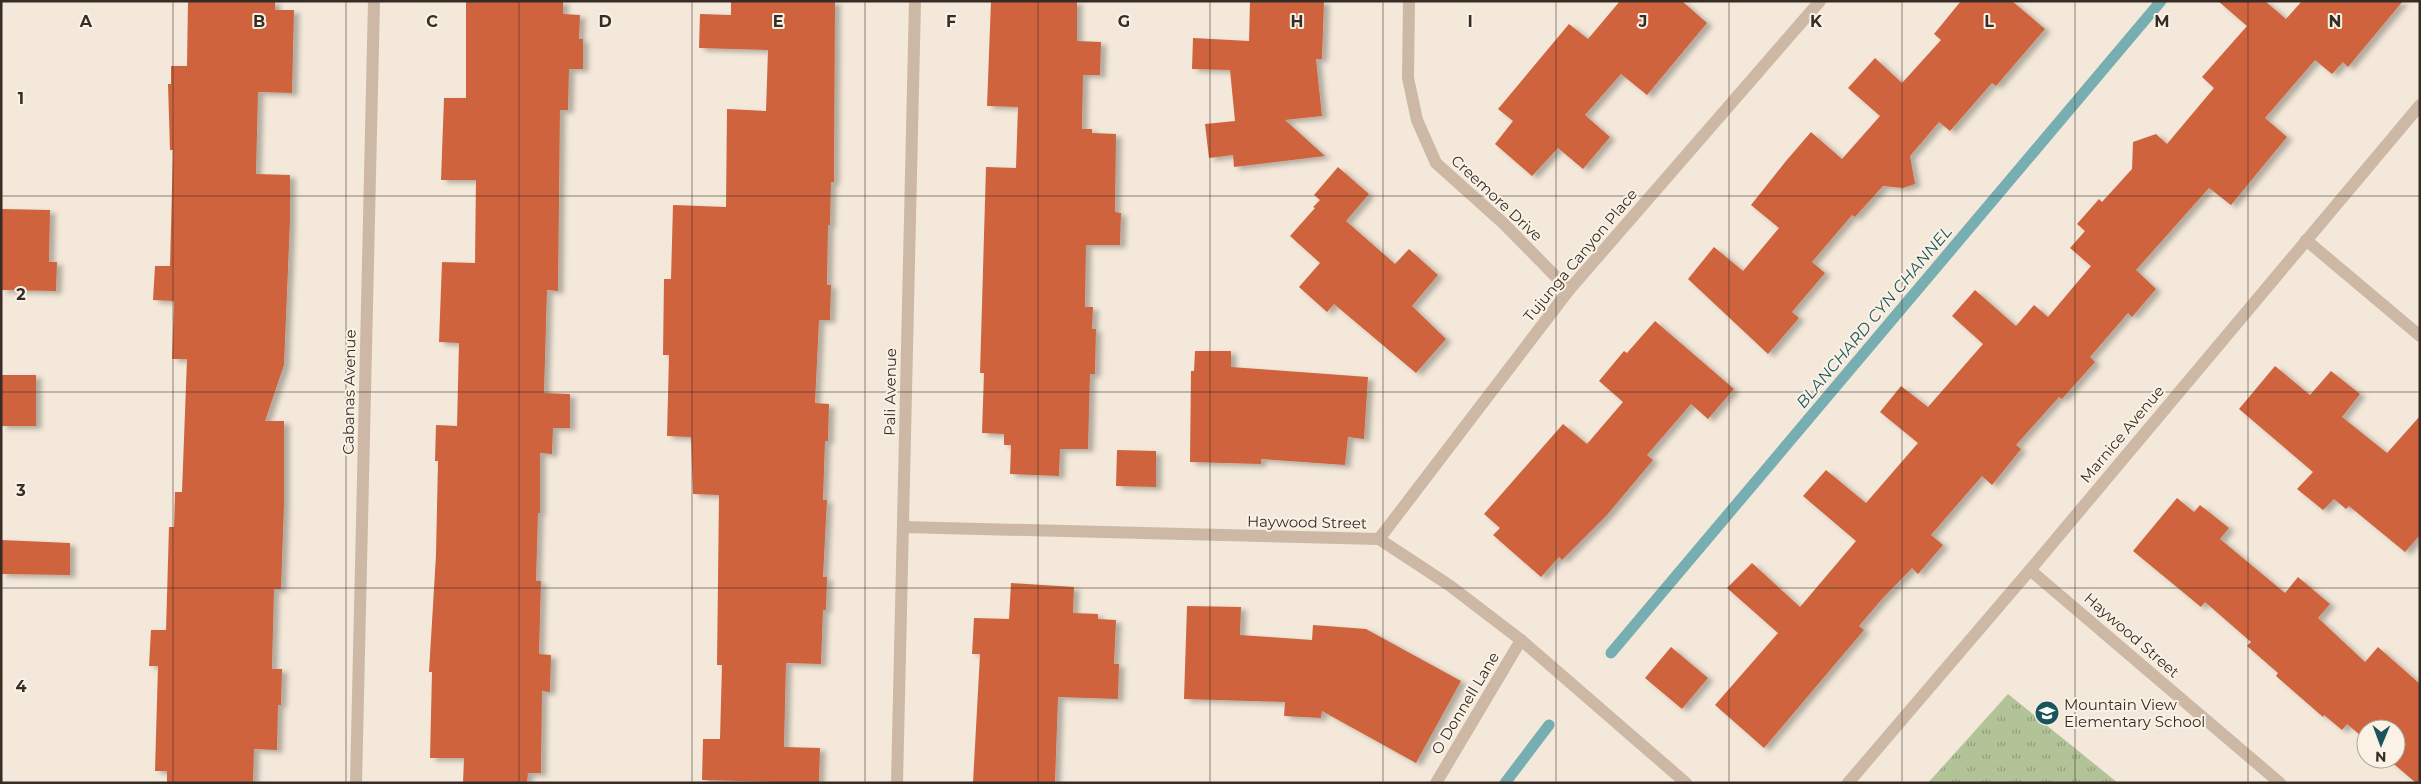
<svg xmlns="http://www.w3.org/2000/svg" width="2421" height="784" viewBox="0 0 2421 784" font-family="Montserrat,sans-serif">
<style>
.grass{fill:url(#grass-tufts)}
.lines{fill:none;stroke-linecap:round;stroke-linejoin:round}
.stream{stroke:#76aeb2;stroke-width:11}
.building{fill:#ce643c;filter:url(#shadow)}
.street{stroke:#ccb8a4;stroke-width:12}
.grid{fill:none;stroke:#372c26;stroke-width:1;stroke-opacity:0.55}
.labels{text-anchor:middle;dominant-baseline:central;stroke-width:4;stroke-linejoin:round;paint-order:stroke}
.street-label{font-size:15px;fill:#372c26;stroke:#fbf2e6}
.poi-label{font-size:15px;fill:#372c26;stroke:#fbf2e6;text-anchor:start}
.water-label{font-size:16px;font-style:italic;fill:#19555b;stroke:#fbf2e6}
.grid-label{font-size:16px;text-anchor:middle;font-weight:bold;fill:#372c26;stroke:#fbf2e6;stroke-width:4;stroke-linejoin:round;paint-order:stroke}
</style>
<defs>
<pattern id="grass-tufts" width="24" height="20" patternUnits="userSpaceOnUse" patternTransform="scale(1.25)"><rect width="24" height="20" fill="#b3c398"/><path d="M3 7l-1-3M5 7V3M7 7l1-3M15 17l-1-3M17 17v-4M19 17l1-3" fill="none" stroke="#929f7c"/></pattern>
<filter id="shadow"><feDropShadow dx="5.5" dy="3" stdDeviation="2.5" flood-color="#0004"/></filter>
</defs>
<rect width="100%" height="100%" fill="#f3e8d9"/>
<path class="grass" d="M2008,694L2118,783H1928Z"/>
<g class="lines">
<g class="stream">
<path d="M1611,653L2161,1"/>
<path d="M1505,783L1549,725"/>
</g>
</g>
<g class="building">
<path d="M188,1H275V10H294L292,93L258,92L256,174L290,175V221L284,365L265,421H284V505L281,589H274L272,669H282L281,705H278L277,750L254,749L253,783H167V771H155L158,666H149L151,630H166L169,527H174L175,492H182L187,359H172L174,301L153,300L155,266H170L173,150H170L168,84H171V66H187Z"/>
<path d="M466,1H563V14L580,15L579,39H583V69H569L568,110H560L558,291L547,290L544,393L570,394V428H553L552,454L540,453V513H538L536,581H541L539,654L551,655L550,692L542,691L541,773H528L527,783H463L464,758H430L432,672H429L436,555L438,461H435L436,425L457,426L459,343L439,342L442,262L475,263L476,180H441L444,98H466Z"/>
<path d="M731,1H835L834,182H831L830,225H828L827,285H831L830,320H819L815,403L829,404L828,441H825L823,500H827L823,577H827L826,610H823L821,664L786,663L784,747L820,748L819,783L702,780L703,739H720L722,665H717L719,495L693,494L691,437L667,436L669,355H663L664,279H671L673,205L726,207L727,109L766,111L768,50L699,48L700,14L731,15Z"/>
<path d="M991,1H1077V41L1101,42L1100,75H1083L1082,129H1092V133L1116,134L1115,212L1121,213L1120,245H1086L1085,307H1093L1092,329H1096L1095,374H1090L1088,449H1060L1059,476L1010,474L1011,445H1004V434L982,433L984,373H980L986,167L1016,168L1018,107L987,106Z"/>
<path d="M1250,1H1324L1322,59H1316L1322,116L1285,120L1325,156L1234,167L1233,155L1209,158L1205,124L1235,121L1230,70L1192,69L1193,38L1249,41Z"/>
<path d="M1620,1H1682L1707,23L1647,95L1621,74L1585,115L1610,137L1583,169L1558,148L1532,176L1495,144L1513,121L1498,109L1569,24L1588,39Z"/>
<path d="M1961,1H2012L2045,29L1996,86L1992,83L1950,131L1939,122L1910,156L1915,184L1903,188L1883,186L1855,217L1852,215L1812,262L1825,273L1792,312L1799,318L1768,354L1688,279L1714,247L1743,271L1779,228L1751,205L1786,161L1811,132L1842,159L1880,116L1848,88L1875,58L1902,83L1941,40L1934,34Z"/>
<path d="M2218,1H2265L2286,19L2302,1H2403L2348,67L2343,62L2332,74L2315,60L2265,118L2287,137L2231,205L2209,188L2136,270L2156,289L2132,317L2128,313L2090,357L2095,362L2062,399L2059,397L2016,445L2021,449L1992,485L1982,476L1931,535L1943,545L1918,574L1912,568L1882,599L1859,626L1864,630L1764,748L1715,705L1778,633L1727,588L1752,563L1800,607L1856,541L1803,496L1826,470L1866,503L1918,443L1880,412L1901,386L1928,407L1983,344L1952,316L1975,290L2016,326L2034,305L2048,317L2091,266L2070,248L2085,231L2077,224L2099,199L2102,202L2132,169L2133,142L2156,134L2167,144L2214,88L2202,77L2247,26Z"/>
<path d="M1338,167L1369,194L1346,221L1395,264L1409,249L1438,275L1412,306L1446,339L1416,373L1334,304L1327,312L1299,287L1320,263L1290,236L1315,208L1313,207L1320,200L1314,195Z"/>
<path d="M1,209L50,210L49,262H57L56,291L1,290Z"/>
<path d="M1655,321L1734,389L1708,419L1691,404L1647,455L1653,460L1607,515L1562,560L1559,557L1541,577L1493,535L1500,528L1484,514L1563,424L1587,444L1623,402L1599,381L1624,351L1627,353Z"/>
<path d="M1195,351H1231V367L1368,377L1364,439L1348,437L1345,465L1261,459V464L1190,462L1191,371H1194Z"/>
<path d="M2275,366L2310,395L2331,371L2360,394L2342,417L2387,453L2420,416V535L2405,552L2349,506L2346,509L2334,499L2323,510L2297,489L2313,472L2239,409Z"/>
<rect x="1" y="375" width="35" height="51"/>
<path d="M1117,450L1156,451V487L1116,486Z"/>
<path d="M2177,498L2194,512L2200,505L2229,528L2220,539L2285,593L2298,577L2330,604L2318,618L2365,662L2378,647L2420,684V783H2416L2388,759H2396V729H2366V740L2347,724L2342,730L2324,715L2323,717L2276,676L2278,673L2247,646L2251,642L2205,602L2201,607L2133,551Z"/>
<path d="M1,540L70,543V575L1,574Z"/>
<path d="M1011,583L1074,587L1073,613L1098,614V619L1116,620L1114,664H1119L1118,699L1058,697L1055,783H973L980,654H972L974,618L1009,619Z"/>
<path d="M1187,606L1241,607L1240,635L1312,640L1313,625L1366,629L1461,681L1416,763L1322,711L1321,718L1284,716L1285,702L1184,699Z"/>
<path d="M1671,647L1708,678L1682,709L1645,678Z"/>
</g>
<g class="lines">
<g class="street">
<path d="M1409,1L1408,78L1417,120L1436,163L1503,223L1569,290"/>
<path d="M2306,240L2420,336"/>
<path d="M903,527L1379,539L1449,585L1521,640L1686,783"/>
<path d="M1379,539L1569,290L1820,1"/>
<path d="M2030,570L2280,783"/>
<path d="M356,783L374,1"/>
<path d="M897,783L915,1"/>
<path d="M1436,783L1521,640"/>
<path d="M1848,783L2030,570L2420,105"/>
</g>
</g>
<path class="grid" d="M173,1V783M346,1V783M519,1V783M692,1V783M865,1V783M1038,1V783M1210,1V783M1383,1V783M1556,1V783M1729,1V783M1902,1V783M2075,1V783M2248,1V783M1,196H2420M1,392H2420M1,588H2420"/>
<defs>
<symbol id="school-disc" viewBox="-11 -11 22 22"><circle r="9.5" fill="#19555b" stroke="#fbf2e6"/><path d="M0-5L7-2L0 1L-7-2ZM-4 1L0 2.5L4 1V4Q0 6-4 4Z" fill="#fff"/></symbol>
</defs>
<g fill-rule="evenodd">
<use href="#school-disc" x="2033" y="699" width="28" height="28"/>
</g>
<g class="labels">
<g class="street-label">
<text transform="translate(1497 198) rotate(43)">Creemore Drive</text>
<text transform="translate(1580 255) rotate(-50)">Tujunga Canyon Place</text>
<text transform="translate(349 392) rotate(-89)">Cabanas Avenue</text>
<text transform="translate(890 392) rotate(-89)">Pali Avenue</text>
<text transform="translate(2122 434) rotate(-50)">Marnice Avenue</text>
<text transform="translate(1307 522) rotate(1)">Haywood Street</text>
<text transform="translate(2132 635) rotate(41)">Haywood Street</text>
<text transform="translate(1465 703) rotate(-59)">O Donnell Lane</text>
</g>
<g class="poi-label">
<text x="2064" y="704">Mountain View<tspan x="2064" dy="17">Elementary School</tspan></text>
</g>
<g class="water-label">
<text transform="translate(1874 317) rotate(-50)">BLANCHARD CYN CHANNEL</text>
</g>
</g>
<g class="grid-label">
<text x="86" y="27">A</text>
<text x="259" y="27">B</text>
<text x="432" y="27">C</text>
<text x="605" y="27">D</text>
<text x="778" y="27">E</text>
<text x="951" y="27">F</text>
<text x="1124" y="27">G</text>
<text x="1297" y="27">H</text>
<text x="1470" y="27">I</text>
<text x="1643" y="27">J</text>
<text x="1816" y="27">K</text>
<text x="1989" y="27">L</text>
<text x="2162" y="27">M</text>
<text x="2335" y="27">N</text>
<text x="21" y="104">1</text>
<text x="21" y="300">2</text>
<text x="21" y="496">3</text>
<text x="21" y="692">4</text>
</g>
<rect width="2421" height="784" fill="none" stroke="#372c26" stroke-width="5"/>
<g transform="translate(2381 744) rotate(181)"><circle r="24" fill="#fbf2e6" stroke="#ada399"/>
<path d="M0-4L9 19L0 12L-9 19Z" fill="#19555b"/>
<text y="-8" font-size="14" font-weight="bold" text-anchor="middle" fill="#372c26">N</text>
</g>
</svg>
